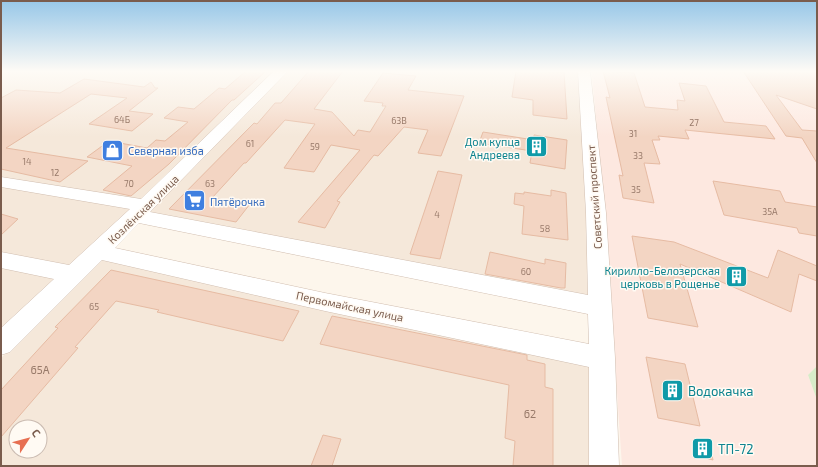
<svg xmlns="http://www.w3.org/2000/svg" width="818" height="467" viewBox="0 0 818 467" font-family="'Exo 2',sans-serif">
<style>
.residential{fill:#f5e8da;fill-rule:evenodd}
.commercial{fill:#fde8e0}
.green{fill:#d8ecc9}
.building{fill:#f3d5c3;stroke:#e6bba3}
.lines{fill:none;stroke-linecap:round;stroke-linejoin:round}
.minor-casing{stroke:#d1beb0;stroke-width:1}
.minor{fill:#fff;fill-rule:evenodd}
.labels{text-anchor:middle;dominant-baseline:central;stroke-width:3;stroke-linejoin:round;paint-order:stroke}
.number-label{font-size:9px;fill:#987a6a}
.culture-label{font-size:11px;fill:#0d838f;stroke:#fffaf3;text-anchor:end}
.shop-label{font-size:11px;fill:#366cbe;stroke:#fffaf3;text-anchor:start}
.street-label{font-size:11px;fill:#7a5c4d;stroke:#fffaf3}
.near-number-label{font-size:11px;fill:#987a6a}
.near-culture-label{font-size:13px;fill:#0d838f;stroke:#fffaf3;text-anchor:start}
</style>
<rect width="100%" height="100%" fill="#fdf6ec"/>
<g class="residential">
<path d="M1,71H276L1,334Z"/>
<path d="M288,71H578L591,303L146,214Z"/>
<path d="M101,259L591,361L594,466H1V358ZM16,427H40V451H16Z"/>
</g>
<path class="commercial" d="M593,71H817V366L808,375L817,400V466H622L605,214L592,75Z"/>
<path class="green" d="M817,366V400L808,375Z"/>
<g class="building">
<path d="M246,71H266L234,100H232L169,164L131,196L103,190L132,166L87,157L109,141L147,148L156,140L165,141L188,122L164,118L178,107L194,109L219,88L225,89Z"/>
<path d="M309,71H343L314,109L332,112L354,136L358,130L370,132L386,106H382L383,103L364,101L383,73L416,76L408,90L464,96L441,156L418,153L428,130L404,127L378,156L374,155L337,201L340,202L325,228L298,222L360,150L331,145L314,172L284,168L315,124L285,120L246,163H244L212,198L250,204L236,222L169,209L254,123L257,124L275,103H281Z"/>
<path d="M516,71L564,72L567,119L533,115V100L512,97Z"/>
<path d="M603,71L634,73L645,107L678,110L677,100L685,101L679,83L706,86L724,122L766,126L775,139L685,130L689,139L658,136L660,140H652L660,164L644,163L654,203L623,198L619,175L623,176L606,97L610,98Z"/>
<path d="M743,71H817V109L776,95L802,130L817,131V163L802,138L786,136Z"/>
<path d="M84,79L144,87L151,82L155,88H158L129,111L153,114L132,131L89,124L127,98L91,94L6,148L88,161L60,182L1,169V98L16,90L60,93Z"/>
<path d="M483,132L534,140V135L567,140L565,169L530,163L532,151L479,143Z"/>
<path d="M438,171L462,175L440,259L410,254Z"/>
<path d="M713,181L780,191L785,202L817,207V236L799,233L797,228L724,215Z"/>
<path d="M551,190L566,193L568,240L522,234L524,206L514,204L515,193L524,194V192L551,196Z"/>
<path d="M1,214L18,219L1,235Z"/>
<path d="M632,236L674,242L768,278L778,250L817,266V281L799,274L791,312L680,264L698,327L648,318Z"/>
<path d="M490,252L545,264V259L566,263L565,288H561L485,274Z"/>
<path d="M111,270L299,311L283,341L157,312L159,310L116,301L75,347L78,348L1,437V390L58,328L55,327Z"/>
<path d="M332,316L527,355V360L545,364V387L553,389V466H513L515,441L505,438L509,385L320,344Z"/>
<path d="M646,357L685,364L700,426L658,418Z"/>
<path d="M323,435L341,439L332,466H311Z"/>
<path d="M694,439L709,442L713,460L698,456Z"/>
</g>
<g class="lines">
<defs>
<path id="minor" d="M274,71H288L150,212L588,295L586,213L578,71H590L606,213L615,358L619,466H589V367L325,311L102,260L10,352L1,355V328L54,279L1,268V252L69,265L130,209L1,187V177L141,199ZM139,223L588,314L589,344L325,293L115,248Z"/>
</defs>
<use href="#minor" class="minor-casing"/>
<use href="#minor" class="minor"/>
</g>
<linearGradient id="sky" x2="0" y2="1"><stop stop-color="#97c7e8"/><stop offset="0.52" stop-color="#fefbf6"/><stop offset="1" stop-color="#fefbf6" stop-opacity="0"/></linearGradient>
<rect width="818" height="137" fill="url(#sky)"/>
<defs>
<symbol id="building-square" viewBox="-11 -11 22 22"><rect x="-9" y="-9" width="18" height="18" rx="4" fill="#0f9aa8" stroke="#fffaf3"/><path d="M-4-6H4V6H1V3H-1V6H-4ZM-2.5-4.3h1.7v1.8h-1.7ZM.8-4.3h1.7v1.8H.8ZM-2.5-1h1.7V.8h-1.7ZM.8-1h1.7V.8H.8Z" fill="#fff"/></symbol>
<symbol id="shop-square" viewBox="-11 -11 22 22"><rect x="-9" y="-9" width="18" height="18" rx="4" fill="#3f7fe0" stroke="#fffaf3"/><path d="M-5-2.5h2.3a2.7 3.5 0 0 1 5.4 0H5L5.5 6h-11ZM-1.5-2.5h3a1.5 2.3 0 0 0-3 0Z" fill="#fff"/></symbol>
<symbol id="supermarket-square" viewBox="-11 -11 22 22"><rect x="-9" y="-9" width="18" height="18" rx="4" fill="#3f7fe0" stroke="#fffaf3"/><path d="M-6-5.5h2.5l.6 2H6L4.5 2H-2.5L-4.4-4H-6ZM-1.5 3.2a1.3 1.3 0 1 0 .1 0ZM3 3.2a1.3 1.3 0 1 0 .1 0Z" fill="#fff"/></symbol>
</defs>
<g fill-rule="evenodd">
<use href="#building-square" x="524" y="134" width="25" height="25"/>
<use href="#shop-square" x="100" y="138" width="25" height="25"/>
<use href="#supermarket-square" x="182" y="188" width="25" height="25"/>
<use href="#building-square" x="724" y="264" width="25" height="25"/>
<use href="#building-square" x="660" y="378" width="25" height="25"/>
<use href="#building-square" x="690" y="436" width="25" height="25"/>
</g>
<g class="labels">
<g class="number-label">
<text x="122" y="119">64Б</text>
<text x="399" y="120">63В</text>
<text x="694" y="122">27</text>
<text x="633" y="133">31</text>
<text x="250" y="143">61</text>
<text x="315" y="146">59</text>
<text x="638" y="155">33</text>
<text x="27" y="161">14</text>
<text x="55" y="172">12</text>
<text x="129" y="183">70</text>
<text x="210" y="183">63</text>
<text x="636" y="189">35</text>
<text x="770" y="211">35А</text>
<text x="437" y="214">4</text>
<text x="545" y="228">58</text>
<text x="526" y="271">60</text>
<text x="94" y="306">65</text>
</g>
<g class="culture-label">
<text x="520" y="141">Дом купца<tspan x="520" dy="13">Андреева</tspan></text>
<text x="720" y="270">Кирилло-Белозерская<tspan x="720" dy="13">церковь в Рощенье</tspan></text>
</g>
<g class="shop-label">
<text x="128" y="150">Северная изба</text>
<text x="210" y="201">Пятёрочка</text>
</g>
<g class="street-label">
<text transform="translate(594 197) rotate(-94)">Советский проспект</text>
<text transform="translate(143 209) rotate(-44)">Козлёнская улица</text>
<text transform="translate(350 306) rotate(12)">Первомайская улица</text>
</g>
<g class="near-number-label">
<text x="40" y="369">65А</text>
<text x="530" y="413">62</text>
</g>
<g class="near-culture-label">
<text x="688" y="391">Водокачка</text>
<text x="718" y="449">ТП-72</text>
</g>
</g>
<rect width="818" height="467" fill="none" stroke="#7a5c4d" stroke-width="4"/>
<g transform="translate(28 439) rotate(54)"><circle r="19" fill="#fffaf3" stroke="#cabbb1"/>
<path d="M0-3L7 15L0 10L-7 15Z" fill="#e76f51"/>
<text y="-6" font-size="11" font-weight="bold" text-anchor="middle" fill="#7a5c4d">С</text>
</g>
</svg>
